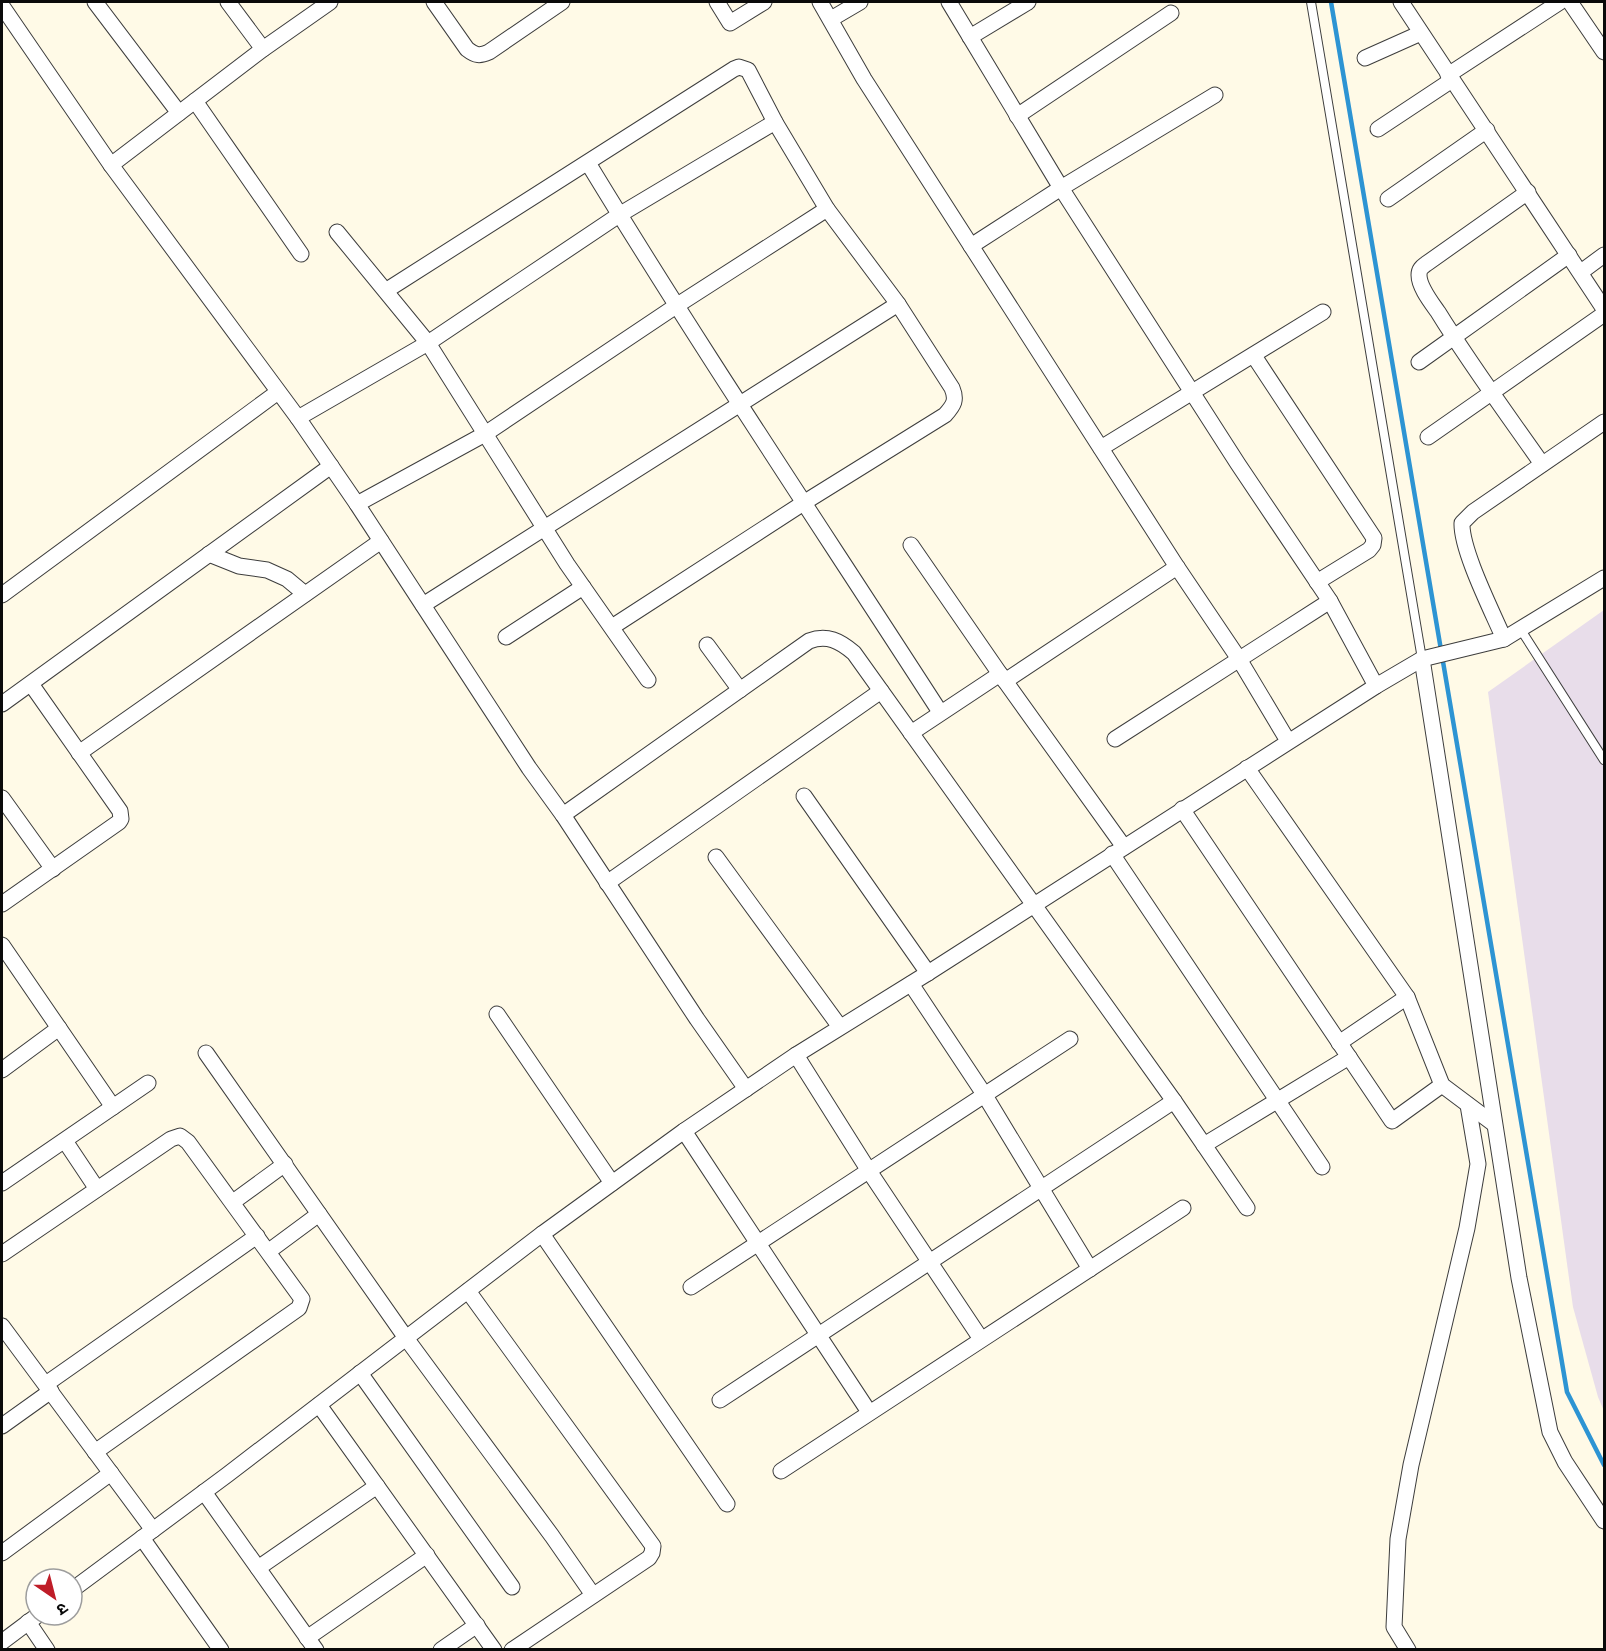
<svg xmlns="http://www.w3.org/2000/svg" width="1606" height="1651" viewBox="0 0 1606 1651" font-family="Georgia,'Noto Sans Devanagari',serif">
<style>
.industrial{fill:#e8ddea}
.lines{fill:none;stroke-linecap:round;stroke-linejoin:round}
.stream{stroke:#2d94d3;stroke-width:4.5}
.lane-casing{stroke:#3d3d3d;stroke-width:10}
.street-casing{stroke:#3d3d3d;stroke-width:17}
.lane{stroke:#fff;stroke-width:8}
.street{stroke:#fff;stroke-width:15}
</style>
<rect width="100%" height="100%" fill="#fffae7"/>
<path class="industrial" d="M1604,610V1411L1598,1397L1573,1307L1488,692Z"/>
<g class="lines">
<path class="stream" d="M1331,2L1567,1392L1604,1465"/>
<defs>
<g id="lane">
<path d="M1311,2L1422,659"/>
<path d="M1521,630L1604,760"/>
</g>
<g id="street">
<path d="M95,2L179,113"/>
<path d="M228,2L263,49"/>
<path d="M434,2L467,49C476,56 480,56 489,52L562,2"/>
<path d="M717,2L730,23L764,2"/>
<path d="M820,2L864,79L1177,567L1239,659L1288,741"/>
<path d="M949,2L1061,188L1238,464L1330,601L1376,686"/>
<path d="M1401,2L1604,309"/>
<path d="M1570,2L1604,52"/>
<path d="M2,6L111,165L298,418L357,504L529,768L563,815L697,1019L746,1089"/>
<path d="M831,19L860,2"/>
<path d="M970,37L1028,2"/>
<path d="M1365,58L1421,33"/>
<path d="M1448,75L1560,2"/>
<path d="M195,101L301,254"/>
<path d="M1017,116L1171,13"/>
<path d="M1378,129L1452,80"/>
<path d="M588,163C701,349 822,529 940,712"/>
<path d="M111,165L263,49L330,2"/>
<path d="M1528,192L1426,264C1422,267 1419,269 1419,275C1419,287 1431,302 1438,312C1470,364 1507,414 1542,464"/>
<path d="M1388,199L1487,130"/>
<path d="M337,232L428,343L567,564L648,680"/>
<path d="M971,246L1061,188L1215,95"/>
<path d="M1581,272L1604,255"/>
<path d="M387,290L734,69L739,67L748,70L775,122L827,209L898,304L952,388C957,400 954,405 945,415L805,502L612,627"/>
<path d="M1254,356L1374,538L1373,545L1369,550L1317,582"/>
<path d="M1419,362L1569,255"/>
<path d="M298,418L428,343L619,215L775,122"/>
<path d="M1428,437L1604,314"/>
<path d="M1101,448L1323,312"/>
<path d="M357,504L485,434L676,306L827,209"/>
<path d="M911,545L1000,674L1124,847"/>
<path d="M209,554L239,566L267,570L287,579L305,594"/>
<path d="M2,595L278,392"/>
<path d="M423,605L898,304"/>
<path d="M506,637L583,587"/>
<path d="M1504,639C1492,611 1461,550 1462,523L1473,512L1604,422"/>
<path d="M707,645L740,690"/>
<path d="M1422,659L1519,1278L1550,1432L1565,1462L1604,1521"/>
<path d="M1005,681L1177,567"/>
<path d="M2,704L331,466"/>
<path d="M911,733L1000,674"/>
<path d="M1115,739L1330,601"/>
<path d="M79,753L381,541"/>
<path d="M1247,768L1407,997L1442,1085L1494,1124"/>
<path d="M804,796L928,973"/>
<path d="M2,798L53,869"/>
<path d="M1182,809L1392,1121L1442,1085"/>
<path d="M563,815L809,641C827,634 840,641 854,653L1174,1101L1247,1208"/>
<path d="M1112,854L1322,1167"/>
<path d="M716,857L840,1027"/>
<path d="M607,883L881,691"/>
<path d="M2,904L119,822L121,819L120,811L31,684"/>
<path d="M2,945L113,1107"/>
<path d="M911,984L984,1094L1090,1269"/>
<path d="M497,1014L612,1183"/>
<path d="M1339,1043L1407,997"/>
<path d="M206,1053L406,1338L552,1536L593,1595"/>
<path d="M796,1055L869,1171L981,1339"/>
<path d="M2,1070L59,1028"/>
<path d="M684,1131L869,1412"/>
<path d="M65,1141L97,1189"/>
<path d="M1204,1145L1349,1057"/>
<path d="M2,1183L148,1083"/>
<path d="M233,1202L285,1164"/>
<path d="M542,1234L727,1504"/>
<path d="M269,1251L319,1214"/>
<path d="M2,1254L171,1139L180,1136L188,1142L302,1299L299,1308L95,1452"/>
<path d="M691,1287L1070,1039"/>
<path d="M468,1291L653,1546L652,1553L649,1558L512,1650"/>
<path d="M2,1326L153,1530"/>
<path d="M360,1373L512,1587"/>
<path d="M46,1384L257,1236"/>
<path d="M720,1400L1174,1101"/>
<path d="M319,1405L494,1650"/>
<path d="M2,1426L51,1391"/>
<path d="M781,1471L1183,1208"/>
<path d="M204,1492L316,1650"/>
<path d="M142,1538L221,1650"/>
<path d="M2,1553L111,1473"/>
<path d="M258,1568L377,1486"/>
<path d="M72,1590L227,1475L542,1234L684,1131L796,1055L928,973L1376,686L1422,659L1504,639L1604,578"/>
<path d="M28,1622L47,1650"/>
<path d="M307,1638L427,1555"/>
<path d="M2,1642L38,1615"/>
<path d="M441,1650L477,1625"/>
<path d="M1408,1650L1394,1627L1398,1539L1411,1465L1467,1228L1478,1164L1468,1105"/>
</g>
</defs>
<use href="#lane" class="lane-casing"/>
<use href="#street" class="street-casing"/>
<use href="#lane" class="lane"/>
<use href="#street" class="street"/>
</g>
<rect width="1606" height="1651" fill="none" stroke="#0a0a0a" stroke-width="6"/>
<g transform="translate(54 1597) rotate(145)"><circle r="28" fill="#ffffff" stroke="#9d9d9d" stroke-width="1.5"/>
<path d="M0-4.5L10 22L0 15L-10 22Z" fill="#bf1d28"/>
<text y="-9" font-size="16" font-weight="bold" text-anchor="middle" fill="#0a0a0a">उ</text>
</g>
</svg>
